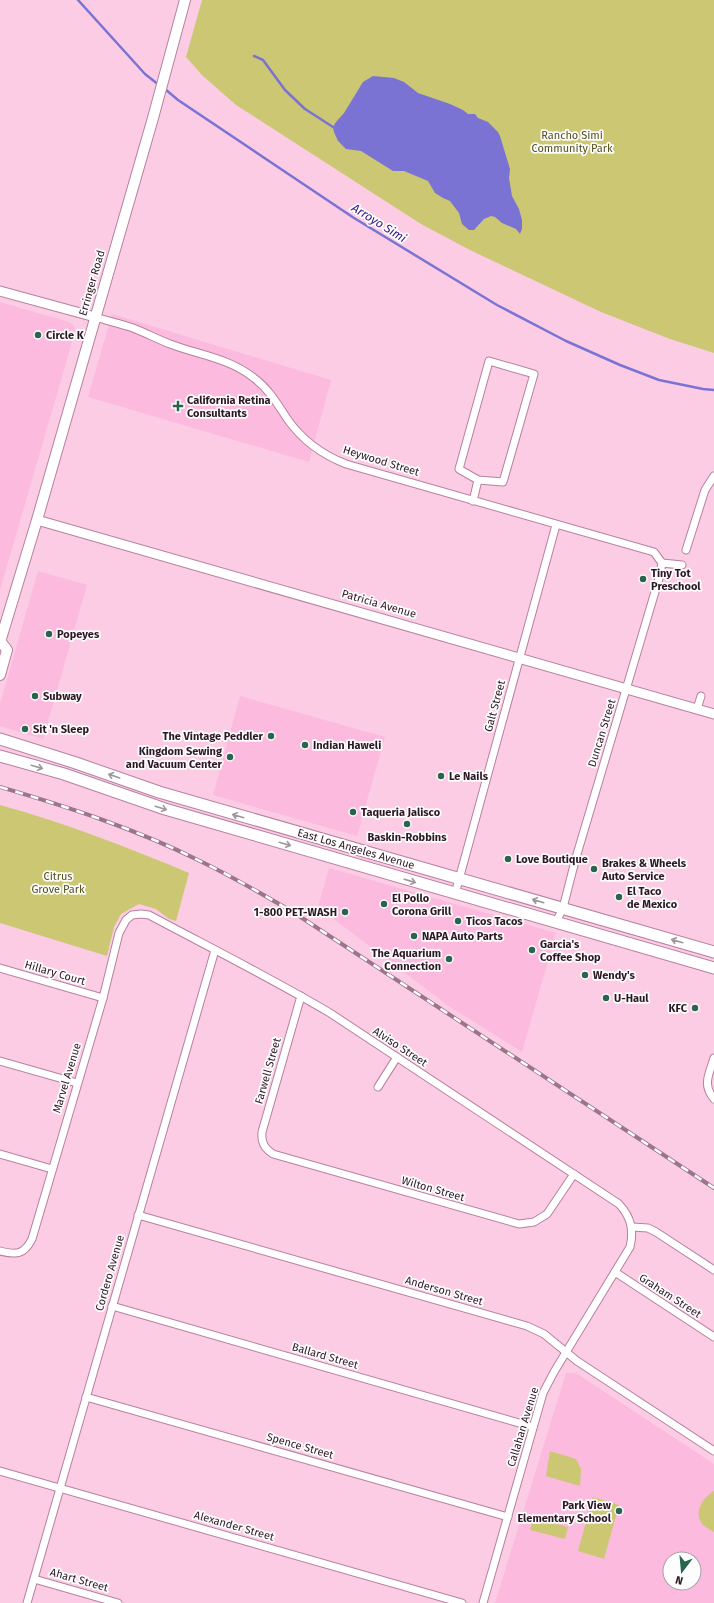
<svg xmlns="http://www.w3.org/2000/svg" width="714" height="1603" viewBox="0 0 714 1603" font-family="'Fira Sans',sans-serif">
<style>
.built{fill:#fcbade;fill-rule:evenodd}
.green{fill:#ccc772}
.water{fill:#7b73d4}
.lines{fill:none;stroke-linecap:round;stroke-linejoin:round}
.stream{stroke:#7b73d4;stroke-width:2.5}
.minor-casing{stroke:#b7809f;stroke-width:9}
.tertiary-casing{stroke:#b7809f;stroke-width:11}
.secondary-casing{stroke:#b7809f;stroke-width:12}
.primary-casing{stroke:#b7809f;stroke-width:13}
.minor{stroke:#fff;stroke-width:7}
.tertiary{stroke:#fff;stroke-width:9}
.secondary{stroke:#fff;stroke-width:10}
.primary{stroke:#fff;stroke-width:11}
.rail-casing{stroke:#9a7689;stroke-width:4}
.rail{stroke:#fdfdfd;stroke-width:2.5;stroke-dasharray:8;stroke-linecap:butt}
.oneway{stroke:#a0979c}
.poi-dot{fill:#2a644e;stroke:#fdfdfd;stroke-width:1.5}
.labels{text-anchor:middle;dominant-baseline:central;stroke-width:3.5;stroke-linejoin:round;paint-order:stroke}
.park-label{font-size:11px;fill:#53501e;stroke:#fdfdfd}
.street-label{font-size:11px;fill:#2d1724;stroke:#fdfdfd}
.poi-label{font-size:11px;font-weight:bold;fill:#2d1724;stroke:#fdfdfd;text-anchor:start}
.water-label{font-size:12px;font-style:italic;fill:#351289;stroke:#fdfdfd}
</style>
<rect width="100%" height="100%" fill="#fccce5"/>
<g class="built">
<path d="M0,302L69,322L74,326L75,332L0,590Z"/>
<path d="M112,314L331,380L309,462L88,397Z"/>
<path d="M38,571L87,585L43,739L0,726V704Z"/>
<path d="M240,696L385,737L357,836L213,795Z"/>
<path d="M329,868L556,933L522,1052L450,1007L318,907Z"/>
<path d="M566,1373H576L714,1464V1603H495ZM670,1559H694V1583H670Z"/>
</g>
<g class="green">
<path d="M202,0H714V353L670,339L601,312L470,250L421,224L236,105L202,75L186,57Z"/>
<path d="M0,805C65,823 127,847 189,873L176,921L169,919L156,909L139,904L121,914L114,927L107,956L0,923Z"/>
<path d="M550,1451L576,1459L581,1469L580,1486L546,1476Z"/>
<path d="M714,1491V1532C711,1530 706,1528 703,1525C693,1513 702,1498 714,1491Z"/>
<path d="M593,1497L619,1505L604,1559L578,1551Z"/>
<path d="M533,1518L568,1527L565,1539L530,1530Z"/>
</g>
<path class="water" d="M373,76L394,78L404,82L418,93L450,104L463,110L468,114H475L478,118L488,122L498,132L500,136L510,169L509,178L512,196L519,209L522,220V229L520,234L516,229L502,223L495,217L491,216L484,219L474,230H469L462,224L459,213L450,201L443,198L435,193L428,181L404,171H393L361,151L346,149L338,141L334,132L333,127L336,122L344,113L363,82Z"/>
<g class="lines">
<g class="stream">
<path d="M78,0L145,74L159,85"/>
<path d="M254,56L263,60L285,90L305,109L333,127"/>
<path d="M165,89L178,100L354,218L497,305L566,341L620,365L659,380L703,389L714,390"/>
</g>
<defs>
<g id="minor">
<path d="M95,317C108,321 121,324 133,328C146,333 157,339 170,344C199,355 229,358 254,378C269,389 278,405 288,420C303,441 323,455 346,464L654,552L662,563L660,575L575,861L563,908L556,922"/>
<path d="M489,361L534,374L503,482L478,480L459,469Z"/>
<path d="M473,501L478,480"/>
<path d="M686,550L705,490L714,476"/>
<path d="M662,563L682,565"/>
<path d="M697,709L701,696"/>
<path d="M455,894L556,525"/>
<path d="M0,968L103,998"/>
<path d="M301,996L262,1132C261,1142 264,1148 273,1154L519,1224L534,1222L547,1214L574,1174"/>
<path d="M714,1058C709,1075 702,1084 714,1099"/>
<path d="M0,1061L77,1083"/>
<path d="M378,1087L397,1057"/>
<path d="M0,1154L52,1169"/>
<path d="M138,1215L527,1326L544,1334L577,1361L714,1451"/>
<path d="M632,1227L648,1228L656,1232L714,1270"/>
<path d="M0,1251C16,1255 24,1255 32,1239L103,998L119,933L126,920L132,915L141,914L149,915C209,947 271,978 330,1013L619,1204C631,1217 634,1230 630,1247L554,1372L543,1393L483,1603"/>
<path d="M615,1272L714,1337"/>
<path d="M112,1306L533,1427"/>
<path d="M86,1397L508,1517"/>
<path d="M0,1471L462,1603"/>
<path d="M34,1579L118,1603"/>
<path d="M27,1603L215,950"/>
</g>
<g id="tertiary">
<path d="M0,291L95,317"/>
<path d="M37,520L714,714"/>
</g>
<g id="secondary">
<path d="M0,642L37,520L153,118L185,0"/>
<path d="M0,675L7,650L1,642"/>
</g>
<g id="primary">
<path d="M0,739L76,763L159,792L714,952"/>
<path d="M0,756L64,774L165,809L714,968"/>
</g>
</defs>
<use href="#minor" class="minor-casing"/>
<use href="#tertiary" class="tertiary-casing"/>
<use href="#secondary" class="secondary-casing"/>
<use href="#primary" class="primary-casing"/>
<use href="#minor" class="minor"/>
<use href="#tertiary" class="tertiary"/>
<use href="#secondary" class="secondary"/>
<use href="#primary" class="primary"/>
<defs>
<path id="rail" d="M0,787C68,807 136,829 200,861C233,877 264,895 296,914L714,1188"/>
</defs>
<use href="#rail" class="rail-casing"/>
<use href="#rail" class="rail"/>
</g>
<defs><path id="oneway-shaft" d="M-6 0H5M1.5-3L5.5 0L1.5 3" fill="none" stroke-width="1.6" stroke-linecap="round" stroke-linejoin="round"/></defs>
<g class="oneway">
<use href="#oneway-shaft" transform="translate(37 767) rotate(16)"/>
<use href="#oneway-shaft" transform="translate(114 776) rotate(-161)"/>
<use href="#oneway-shaft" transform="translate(161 808) rotate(18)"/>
<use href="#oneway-shaft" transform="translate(238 816) rotate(-164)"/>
<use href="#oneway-shaft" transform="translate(285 844) rotate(16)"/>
<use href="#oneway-shaft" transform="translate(410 881) rotate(16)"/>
<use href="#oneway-shaft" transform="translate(538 901) rotate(-164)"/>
<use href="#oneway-shaft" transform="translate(677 941) rotate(-164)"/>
</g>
<g class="poi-dot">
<circle cx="38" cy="335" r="4"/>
<path d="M176 400h4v4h4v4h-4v4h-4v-4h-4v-4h4z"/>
<circle cx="643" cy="579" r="4"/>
<circle cx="49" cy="634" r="4"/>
<circle cx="35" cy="696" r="4"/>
<circle cx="25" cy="729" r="4"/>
<circle cx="271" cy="736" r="4"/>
<circle cx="305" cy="745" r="4"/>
<circle cx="230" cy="757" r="4"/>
<circle cx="441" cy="776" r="4"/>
<circle cx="353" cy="812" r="4"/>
<circle cx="407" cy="824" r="4"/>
<circle cx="508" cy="859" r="4"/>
<circle cx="594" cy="869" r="4"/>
<circle cx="619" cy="897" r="4"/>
<circle cx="384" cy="904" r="4"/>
<circle cx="345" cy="912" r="4"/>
<circle cx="458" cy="921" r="4"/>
<circle cx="414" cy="936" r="4"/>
<circle cx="532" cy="950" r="4"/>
<circle cx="449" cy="959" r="4"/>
<circle cx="585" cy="975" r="4"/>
<circle cx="606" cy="998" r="4"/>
<circle cx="695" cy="1008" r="4"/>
<circle cx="619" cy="1511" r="4"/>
</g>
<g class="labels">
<g class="park-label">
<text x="572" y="135">Rancho Simi<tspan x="572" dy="13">Community Park</tspan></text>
<text x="58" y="876">Citrus<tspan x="58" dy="13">Grove Park</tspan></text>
</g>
<g class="street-label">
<text transform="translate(92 283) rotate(-74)">Erringer Road</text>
<text transform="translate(381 461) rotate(17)">Heywood Street</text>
<text transform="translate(379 604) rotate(16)">Patricia Avenue</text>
<text transform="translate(495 706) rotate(-75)">Galt Street</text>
<text transform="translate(602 733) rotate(-73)">Duncan Street</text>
<text transform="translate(356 849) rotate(16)">East Los Angeles Avenue</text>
<text transform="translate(55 973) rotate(16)">Hillary Court</text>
<text transform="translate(400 1047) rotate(33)">Alviso Street</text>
<text transform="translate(268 1071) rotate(-74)">Farwell Street</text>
<text transform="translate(67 1078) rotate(-73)">Marvel Avenue</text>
<text transform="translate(433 1189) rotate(16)">Wilton Street</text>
<text transform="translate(110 1273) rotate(-74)">Cordero Avenue</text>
<text transform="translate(444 1291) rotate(16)">Anderson Street</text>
<text transform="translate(670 1296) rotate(33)">Graham Street</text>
<text transform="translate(325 1356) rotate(16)">Ballard Street</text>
<text transform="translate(523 1427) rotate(-73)">Callahan Avenue</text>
<text transform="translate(300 1446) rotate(16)">Spence Street</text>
<text transform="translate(234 1526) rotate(16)">Alexander Street</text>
<text transform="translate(79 1580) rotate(16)">Ahart Street</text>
</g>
<g class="poi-label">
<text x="46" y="335">Circle K</text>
<text x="187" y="400">California Retina<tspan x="187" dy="13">Consultants</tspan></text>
<text x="651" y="573">Tiny Tot<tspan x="651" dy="13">Preschool</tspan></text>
<text x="57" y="634">Popeyes</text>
<text x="43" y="696">Subway</text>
<text x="33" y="729">Sit 'n Sleep</text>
<text x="263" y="736" text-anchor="end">The Vintage Peddler</text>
<text x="313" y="745">Indian Haweli</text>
<text x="222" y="751" text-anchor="end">Kingdom Sewing<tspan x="222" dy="13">and Vacuum Center</tspan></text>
<text x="449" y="776">Le Nails</text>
<text x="361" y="812">Taqueria Jalisco</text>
<text x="407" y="837" text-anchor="middle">Baskin-Robbins</text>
<text x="516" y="859">Love Boutique</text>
<text x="602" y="863">Brakes &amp; Wheels<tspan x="602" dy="13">Auto Service</tspan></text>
<text x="627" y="891">El Taco<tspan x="627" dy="13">de Mexico</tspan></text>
<text x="392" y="898">El Pollo<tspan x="392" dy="13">Corona Grill</tspan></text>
<text x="337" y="912" text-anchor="end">1-800 PET-WASH</text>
<text x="466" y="921">Ticos Tacos</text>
<text x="422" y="936">NAPA Auto Parts</text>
<text x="540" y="944">Garcia's<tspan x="540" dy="13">Coffee Shop</tspan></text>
<text x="441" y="953" text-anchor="end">The Aquarium<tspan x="441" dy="13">Connection</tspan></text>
<text x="593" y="975">Wendy's</text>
<text x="614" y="998">U-Haul</text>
<text x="687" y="1008" text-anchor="end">KFC</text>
<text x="611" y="1505" text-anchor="end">Park View<tspan x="611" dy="13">Elementary School</tspan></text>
</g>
<g class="water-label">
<text transform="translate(379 223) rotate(32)">Arroyo Simi</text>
</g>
</g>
<g transform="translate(682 1571) rotate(196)"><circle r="19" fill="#fdfdfd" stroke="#aaa1a6"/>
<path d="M0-3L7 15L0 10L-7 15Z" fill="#2a644e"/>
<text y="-6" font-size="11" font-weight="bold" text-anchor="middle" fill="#2d1724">N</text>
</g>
</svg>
